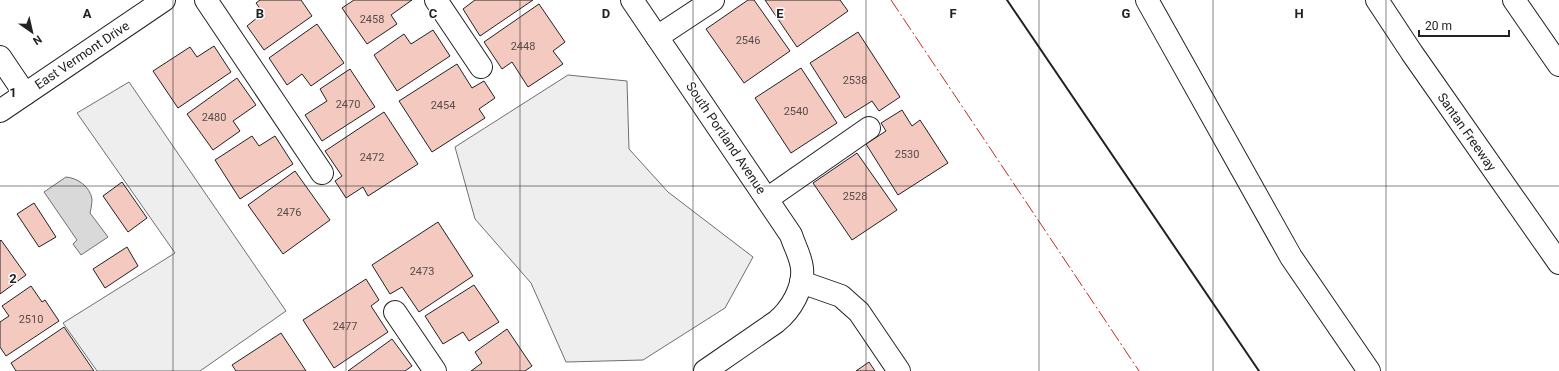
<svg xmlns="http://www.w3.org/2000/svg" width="1559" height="371" viewBox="0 0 1559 371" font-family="Roboto,sans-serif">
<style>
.green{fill:#eee;stroke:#6f6f6f}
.water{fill:#d9d9d9;stroke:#6f6f6f}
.building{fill:#f3c9c0;stroke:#222}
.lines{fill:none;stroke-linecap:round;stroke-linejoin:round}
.minor-casing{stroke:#222;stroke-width:24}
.highway-casing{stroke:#222;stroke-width:24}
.minor{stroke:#fff;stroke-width:22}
.highway{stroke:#fff;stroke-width:22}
.wall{stroke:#222;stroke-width:2}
.power{stroke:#c62828;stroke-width:1;stroke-dasharray:14 3 2 3;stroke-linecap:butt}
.grid{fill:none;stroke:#222;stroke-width:1;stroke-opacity:0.55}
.labels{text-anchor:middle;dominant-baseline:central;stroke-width:3;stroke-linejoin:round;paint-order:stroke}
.number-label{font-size:11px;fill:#564c4a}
.street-label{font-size:13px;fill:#222;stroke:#fff}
.grid-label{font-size:13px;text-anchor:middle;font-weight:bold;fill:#222;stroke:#fff;stroke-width:3;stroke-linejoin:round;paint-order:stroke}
</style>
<rect width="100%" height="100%" fill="#fff"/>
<g class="green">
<path d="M568,75L627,81L629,149L668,192L753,257L725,308L643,360L566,362L531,283L475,219L455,147Z"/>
<path d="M129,82L286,311L200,371H97L63,323L175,253L77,113Z"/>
</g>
<path class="water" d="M66,177C78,178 90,187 92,199C92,203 91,209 90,213L108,237L81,255L73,244L77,240L44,192Z"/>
<g class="building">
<path d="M260,0H301L312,16L264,50L247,26L263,13L256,3Z"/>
<path d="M354,0H412L391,15L397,24L367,44L342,8Z"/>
<path d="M475,0H533L480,36L463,9Z"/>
<path d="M748,0H754L790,51L744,83L706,29Z"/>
<path d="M765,0H840L848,11L797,47Z"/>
<path d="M539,4L565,42L553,51L563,64L528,87L512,62L502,69L484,42Z"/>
<path d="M317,24L344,63L311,86L302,74L287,85L269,58Z"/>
<path d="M433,30L450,56L397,91L374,55L404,34L411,44Z"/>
<path d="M858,32L900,97L879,111L872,101L845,118L810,63Z"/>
<path d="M214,46L231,72L178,108L153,71L190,47L197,57Z"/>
<path d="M457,64L472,88L484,81L495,98L479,109L485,118L432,152L399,101Z"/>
<path d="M801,68L837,123L791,153L755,98Z"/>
<path d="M350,69L375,107L322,141L305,115L327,101L320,89Z"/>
<path d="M237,78L256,105L233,121L240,131L213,150L187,114Z"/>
<path d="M902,110L912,126L920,120L948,163L898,195L866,144L886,131L881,123Z"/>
<path d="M384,112L418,164L368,196L363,187L346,198L335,181L342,176L325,151Z"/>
<path d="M252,136L259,146L275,136L293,164L240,199L215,160Z"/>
<path d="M857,153L897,210L852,240L813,183Z"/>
<path d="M295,171L330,220L283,254L248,205Z"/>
<path d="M122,182L147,218L128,232L103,196Z"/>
<path d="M34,203L56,237L39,247L17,214Z"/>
<path d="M438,222L473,276L419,312L402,287L390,294L372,265Z"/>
<path d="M1,240L26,275L0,294V241Z"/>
<path d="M127,247L138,266L105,288L93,269Z"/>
<path d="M366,279L379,300L371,306L388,332L334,368L303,320Z"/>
<path d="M474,285L499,322L469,341L463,332L443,344L425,316Z"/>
<path d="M31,286L42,302L45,300L59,321L6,356L0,347V322L9,316L2,306Z"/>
<path d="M64,327L94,371H16L11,363Z"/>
<path d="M507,329L532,366L525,371H471L482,363L475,352Z"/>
<path d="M281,333L306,371H236L232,365Z"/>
<path d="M392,339L412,366L405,371H348Z"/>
<path d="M869,362L875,371H856Z"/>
</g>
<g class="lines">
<defs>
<g id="minor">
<path d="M206,0L322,173"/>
<path d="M436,0L481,67"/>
<path d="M632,0L791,235C794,245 801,257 802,268C804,288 791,310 776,322L705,371"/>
<path d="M657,37L713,0"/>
<path d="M0,57L25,94"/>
<path d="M0,111L164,0"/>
<path d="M767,199L869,128"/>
<path d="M801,282L841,296L859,312L899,371"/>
<path d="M395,312L435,371"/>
</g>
<g id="highway">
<path d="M1147,0L1291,257L1369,371"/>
<path d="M1377,0L1412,53L1559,263"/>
<path d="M1514,0L1559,65"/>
</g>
</defs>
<use href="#minor" class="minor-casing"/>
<use href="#highway" class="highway-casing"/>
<use href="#minor" class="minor"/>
<use href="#highway" class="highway"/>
<path class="wall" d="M1007,0L1259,371"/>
<path class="power" d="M891,0L1139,371"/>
</g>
<path class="grid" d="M173,0V371M346,0V371M520,0V371M693,0V371M866,0V371M1039,0V371M1213,0V371M1386,0V371M0,186H1559"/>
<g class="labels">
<g class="number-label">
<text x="372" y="19">2458</text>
<text x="748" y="40">2546</text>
<text x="523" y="46">2448</text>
<text x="855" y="80">2538</text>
<text x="348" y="104">2470</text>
<text x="443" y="105">2454</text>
<text x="796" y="111">2540</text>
<text x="214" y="117">2480</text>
<text x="907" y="154">2530</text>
<text x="372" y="157">2472</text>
<text x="855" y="196">2528</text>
<text x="289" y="212">2476</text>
<text x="422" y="271">2473</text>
<text x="31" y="319">2510</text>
<text x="345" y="326">2477</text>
</g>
<g class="street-label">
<text transform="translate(82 55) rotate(-34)">East Vermont Drive</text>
<text transform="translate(1467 132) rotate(55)">Santan Freeway</text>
<text transform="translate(726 138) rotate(56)">South Portland Avenue</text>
</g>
</g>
<g class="grid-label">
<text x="87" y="18">A</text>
<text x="260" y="18">B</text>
<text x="433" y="18">C</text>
<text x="606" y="18">D</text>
<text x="780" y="18">E</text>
<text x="953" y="18">F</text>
<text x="1126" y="18">G</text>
<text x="1299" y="18">H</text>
<text x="13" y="97">1</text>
<text x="13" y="283">2</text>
</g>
<g transform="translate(32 32) rotate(146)" stroke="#ffffff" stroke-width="3" paint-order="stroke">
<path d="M0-3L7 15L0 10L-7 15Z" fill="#222222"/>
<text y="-6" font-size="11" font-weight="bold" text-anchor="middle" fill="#222222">N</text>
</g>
<path d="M1419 30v6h90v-6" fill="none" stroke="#222222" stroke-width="2"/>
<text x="1425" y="30" font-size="12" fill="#222222" stroke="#ffffff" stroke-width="3" paint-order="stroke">20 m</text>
</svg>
